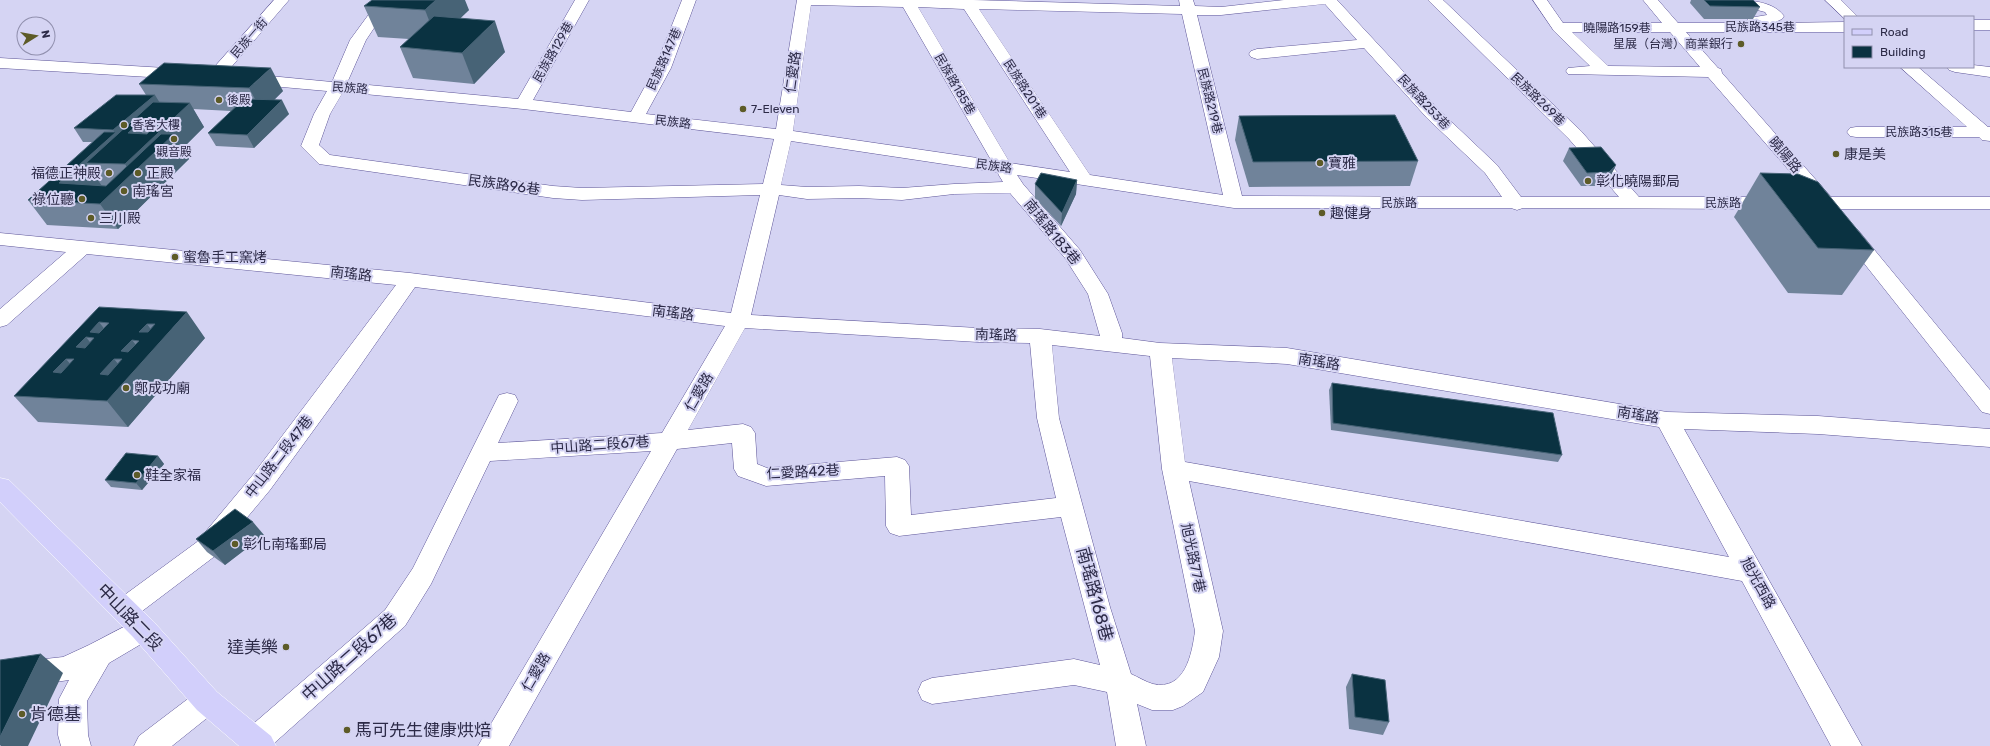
<svg xmlns="http://www.w3.org/2000/svg" width="1990" height="746" viewBox="0 0 1990 746" font-family="Rubik,'Noto Sans TC',sans-serif">
<style>
.lines{fill:none;stroke-linecap:round;stroke-linejoin:round}
.minor-casing{stroke:#5d5598;stroke-width:1}
.major-casing{stroke:#fff;stroke-width:1}
.minor{fill:#fff;fill-rule:evenodd}
.major{fill:#d2cffb;fill-rule:evenodd}
.wall{fill:#70839a}
.shaded-wall{fill:#476376}
.building{fill:#0a3241;stroke:#476376;fill-rule:evenodd}
.poi-dot{fill:#5d5b27;stroke:#d5d4f3;stroke-width:1.5}
.labels{text-anchor:middle;dominant-baseline:central;stroke-width:4;stroke-linejoin:round;paint-order:stroke}
.far-street-label{font-size:12px;fill:#2c2a47;stroke:#d5d4f3}
.far-poi-label{font-size:12px;fill:#2c2a47;stroke:#d5d4f3;text-anchor:start}
.street-label{font-size:14px;fill:#2c2a47;stroke:#d5d4f3}
.poi-label{font-size:14px;fill:#2c2a47;stroke:#d5d4f3;text-anchor:start}
.near-street-label{font-size:17px;fill:#2c2a47;stroke:#d5d4f3}
.near-poi-label{font-size:17px;fill:#2c2a47;stroke:#d5d4f3;text-anchor:start}
</style>
<rect width="100%" height="100%" fill="#d5d4f3"/>
<g class="lines">
<defs>
<g id="minor">
<path d="M274,0H289L221,79L215,81L209,79L207,76L209,73Z"/>
<path d="M392,0H410L408,3L382,16L366,40L347,83L518,99L575,0H589L533,100L631,112L655,68L682,0H696L671,68L646,114L776,129L797,0H973L1180,6L1179,0H1193L1195,6L1221,7L1284,0H1337L1439,110L1497,165L1521,197H1619L1569,139L1428,0H1443L1581,131L1639,197H1772L1779,199L1781,203L1779,207L1772,209L1523,208L1517,210L1511,208H1234L1017,175L1023,184L1080,250L1108,294L1122,333V338L1160,343L1287,348L1667,412L1818,416L1990,429V447L1818,434L1684,429L1862,746H1831L1742,581L1189,481L1223,631L1219,657L1203,692L1183,706L1173,710H1152L1137,704L1146,746H1116L1107,692L1074,685L932,704L922,700L918,691L922,682L932,678L1074,659L1100,665L1061,517L899,536L890,533L886,526L885,476L766,486L738,476L734,469L732,443L677,449L509,746H478L651,451L490,461L431,584L405,626L271,746H243L240,741L245,731L385,610L413,568L499,395L507,393L515,395L518,401L498,443L662,433L725,326L415,287L353,376L270,490L215,556L133,618L124,622L115,618L111,610L115,602L197,542L252,476L396,285L87,254L7,325L0,327V309L66,252L0,245V233L410,273L731,313L760,195L582,200L553,198L319,164L301,146L314,114L327,91L249,84L243,82L241,79L243,76L249,74L332,82L350,40L372,10ZM1325,4L1357,40L1257,49L1251,51L1249,54L1251,57L1257,59L1364,48L1427,118L1485,173L1502,197L1242,196L1197,15H1221ZM811,5L903,7L991,160L793,131ZM918,7L964,9L1070,172L1010,163ZM979,9L1182,14L1223,195L1090,175ZM343,92L523,109L774,139L763,184L582,188L553,186L330,155L319,145L330,114ZM791,141L997,172L1003,182L954,184L902,188L859,186L807,187L781,185ZM1010,193L1065,258L1088,294L1100,336L1040,329L978,328L751,315L779,195L807,199L859,198L902,200L954,194ZM745,328L978,342L1030,343L1037,418L1056,498L911,515L909,466L905,460L897,457L767,468L757,464L755,433L751,427L743,424L688,430ZM1052,345L1150,356L1162,469L1195,631C1192,654 1185,691 1153,684C1146,682 1138,677 1131,674L1110,607L1059,418ZM1172,358L1287,364L1659,427L1729,557L1185,462Z"/>
<path d="M1533,0H1547L1563,23H1662L1643,0H1658L1678,23H1748L1747,21L1749,18L1767,15L1765,12L1730,3L1728,0C1747,0 1772,0 1784,16L1782,19L1773,23L1845,22V32H1686L1718,68L1721,69L1722,73L1831,197H1990V209H1807L1800,207L1798,203L1800,199L1812,197L1708,77L1568,74L1566,71L1568,68L1590,66L1554,31ZM1572,32H1670L1700,67L1608,66Z"/>
<path d="M1825,0H1841L1858,17H1845V19Z"/>
<rect x="1973" y="20" width="17" height="10"/>
<path d="M0,58L182,69L188,71L190,74L188,77L182,79L0,68Z"/>
<path d="M1973,65L1990,67V77L1955,72L1949,70L1947,67H1973Z"/>
<path d="M1900,67H1918L1988,127H1990V141L1982,140L1979,137H1856L1850,136L1847,132L1850,128L1856,127H1967Z"/>
<path d="M1851,228L1858,230L1990,390V414L1982,412L1844,238L1841,234L1844,230Z"/>
<path d="M143,617L153,621L157,629L153,637L109,663L87,701L88,735L91,746H61L58,735L59,699L69,680L0,690V664L63,657L89,645Z"/>
<path d="M207,688L217,692L221,701L217,710L172,746H134L139,736L197,692Z"/>
</g>
<path id="major" d="M0,478L9,480L153,621L217,692L271,736L276,746H239L197,710L133,637L0,502Z"/>
</defs>
<use href="#minor" class="minor-casing"/>
<use href="#major" class="major-casing"/>
<use href="#minor" class="minor"/>
<use href="#major" class="major"/>
</g>
<g class="wall">
<path d="M1691,0H1753L1760,7L1753,19H1704L1690,3Z"/>
<path d="M364,6L469,10L460,18L505,52L474,84L413,78L400,47L409,39L378,37Z"/>
<path d="M164,63L283,91L274,100L289,114L254,148L216,146L208,133L231,111L193,109L204,127L182,149L189,159L118,229L47,225L28,200L92,142H83L74,128L146,95L139,84Z"/>
<path d="M1239,116L1418,161L1410,186L1249,187L1235,140Z"/>
<path d="M1569,148L1616,165L1609,179L1603,186H1581L1563,161Z"/>
<path d="M1760,173L1874,250L1842,295L1788,293L1734,217Z"/>
<path d="M1077,180L1076,194L1061,226L1035,198V184Z"/>
<path d="M99,307L205,338L128,427L38,422L14,396Z"/>
<path d="M1332,383L1562,455L1558,462L1331,430L1329,390Z"/>
<path d="M158,456L164,464L142,490L111,487L105,480Z"/>
<path d="M264,535L225,565L207,552L196,539Z"/>
<path d="M1352,674L1389,722L1383,735L1349,729L1346,687Z"/>
</g>
<g class="shaded-wall">
<path d="M436,0H465L469,10L437,41L425,10Z"/>
<path d="M495,21L505,52L474,84L462,53Z"/>
<path d="M271,68L283,91L262,112L249,88Z"/>
<path d="M155,95L163,108L137,125L148,142L190,103L204,127L182,149L189,159L118,229L100,204L131,174L125,164L86,163L102,186L59,183L115,133L113,130Z"/>
<path d="M282,100L289,114L254,148L247,135Z"/>
<path d="M1616,165L1609,179L1603,186L1609,172Z"/>
<path d="M1077,180L1076,194L1061,226L1062,213Z"/>
<path d="M187,312L205,338L128,427L107,401L100,374L114,359L129,377L121,351L132,340L146,358L139,332L147,324L160,342Z"/>
<path d="M99,322L119,348L90,332Z"/>
<path d="M86,337L106,363L76,347Z"/>
<path d="M66,359L88,385L53,372Z"/>
<path d="M158,456L164,464L142,490L136,483Z"/>
<path d="M253,522L264,535L225,565L213,551Z"/>
<path d="M41,654L63,673L28,746H1L0,745V737Z"/>
</g>
<g class="building">
<path d="M372,0H436L425,10L364,6Z"/>
<path d="M1704,0H1753L1760,7L1710,6Z"/>
<path d="M434,16L495,21L462,53L400,47Z"/>
<path d="M164,63L271,68L249,88L139,84Z"/>
<path d="M116,95H155L113,130L74,128Z"/>
<path d="M244,99L282,100L247,135L208,133Z"/>
<path d="M153,102L190,103L125,164L86,163ZM137,125L155,126L147,134L128,133Z"/>
<path d="M1395,115L1418,161L1253,162L1239,116Z"/>
<path d="M104,132H116L59,183L106,186L161,134H174L100,204L28,200Z"/>
<path d="M1601,147L1616,165L1609,172L1587,173L1569,148Z"/>
<path d="M1041,173L1077,180L1062,213L1035,184Z"/>
<path d="M1760,173L1798,174L1818,182L1874,250L1818,248Z"/>
<path d="M99,307L187,312L107,401L14,396ZM99,322L109,323L99,333L90,332ZM147,324H155L148,332H139ZM86,337L94,338L85,348L76,347ZM132,340L139,341L128,352L121,351ZM66,359H74L61,373L53,372ZM114,359H122L108,375L100,374Z"/>
<path d="M1332,383L1553,413L1562,455L1333,423Z"/>
<path d="M126,453L158,456L136,483L105,480Z"/>
<path d="M235,509L253,522L213,551L196,539Z"/>
<path d="M41,654L0,737V660Z"/>
<path d="M1352,674L1385,680L1389,722L1355,717Z"/>
</g>
<g class="poi-dot">
<circle cx="1741" cy="44" r="4"/>
<circle cx="219" cy="100" r="4"/>
<circle cx="743" cy="109" r="4"/>
<circle cx="124" cy="125" r="4"/>
<circle cx="174" cy="139" r="4"/>
<circle cx="1836" cy="154" r="4"/>
<circle cx="1320" cy="163" r="4"/>
<circle cx="109" cy="173" r="4"/>
<circle cx="138" cy="173" r="4"/>
<circle cx="1588" cy="181" r="4"/>
<circle cx="124" cy="191" r="4"/>
<circle cx="82" cy="199" r="4"/>
<circle cx="1322" cy="213" r="4"/>
<circle cx="91" cy="218" r="4"/>
<circle cx="175" cy="257" r="4"/>
<circle cx="126" cy="388" r="4"/>
<circle cx="137" cy="475" r="4"/>
<circle cx="235" cy="544" r="4"/>
<circle cx="286" cy="647" r="4"/>
<circle cx="22" cy="714" r="4"/>
<circle cx="347" cy="730" r="4"/>
</g>
<g class="labels">
<g class="far-street-label">
<text x="1760" y="27">民族路345巷</text>
<text x="1617" y="28">曉陽路159巷</text>
<text transform="translate(249 38) rotate(-49)">民族一街</text>
<text transform="translate(553 52) rotate(-60)">民族路129巷</text>
<text transform="translate(664 59) rotate(-66)">民族路147巷</text>
<text transform="translate(955 84) rotate(60)">民族路185巷</text>
<text transform="translate(350 88) rotate(5)">民族路</text>
<text transform="translate(1025 89) rotate(57)">民族路201巷</text>
<text transform="translate(1538 99) rotate(44)">民族路269巷</text>
<text transform="translate(1210 101) rotate(76)">民族路219巷</text>
<text transform="translate(1424 102) rotate(47)">民族路253巷</text>
<text transform="translate(673 122) rotate(7)">民族路</text>
<text x="1919" y="132">民族路315巷</text>
<text transform="translate(994 166) rotate(8)">民族路</text>
<text x="1399" y="203">民族路</text>
<text x="1723" y="203">民族路</text>
</g>
<g class="far-poi-label">
<text x="1733" y="44" text-anchor="end">星展（台灣）商業銀行</text>
<text x="227" y="100">後殿</text>
<text x="751" y="109">7-Eleven</text>
<text x="132" y="125">香客大樓</text>
<text x="174" y="152" text-anchor="middle">觀音殿</text>
</g>
<g class="street-label">
<text transform="translate(793 72) rotate(-82)">仁愛路</text>
<text transform="translate(1785 155) rotate(50)">曉陽路</text>
<text transform="translate(504 185) rotate(8)">民族路96巷</text>
<text transform="translate(1052 232) rotate(51)">南瑤路183巷</text>
<text transform="translate(351 274) rotate(6)">南瑤路</text>
<text transform="translate(673 313) rotate(7)">南瑤路</text>
<text transform="translate(996 335) rotate(2)">南瑤路</text>
<text transform="translate(1319 362) rotate(9)">南瑤路</text>
<text transform="translate(699 392) rotate(-60)">仁愛路</text>
<text transform="translate(1638 415) rotate(9)">南瑤路</text>
<text transform="translate(600 445) rotate(-4)">中山路二段67巷</text>
<text transform="translate(279 457) rotate(-52)">中山路二段47巷</text>
<text transform="translate(803 472) rotate(-3)">仁愛路42巷</text>
<text transform="translate(1193 558) rotate(78)">旭光路77巷</text>
<text transform="translate(1758 583) rotate(61)">旭光西路</text>
<text transform="translate(536 672) rotate(-60)">仁愛路</text>
</g>
<g class="poi-label">
<text x="1844" y="154">康是美</text>
<text x="1328" y="163">寶雅</text>
<text x="101" y="173" text-anchor="end">福德正神殿</text>
<text x="146" y="173">正殿</text>
<text x="1596" y="181">彰化曉陽郵局</text>
<text x="132" y="191">南瑤宮</text>
<text x="74" y="199" text-anchor="end">祿位聽</text>
<text x="1330" y="213">趣健身</text>
<text x="99" y="218">三川殿</text>
<text x="183" y="257">蜜魯手工窯烤</text>
<text x="134" y="388">鄭成功廟</text>
<text x="145" y="475">鞋全家福</text>
<text x="243" y="544">彰化南瑤郵局</text>
</g>
<g class="near-street-label">
<text transform="translate(1095 594) rotate(75)">南瑤路168巷</text>
<text transform="translate(130 617) rotate(46)">中山路二段</text>
<text transform="translate(349 657) rotate(-42)">中山路二段67巷</text>
</g>
<g class="near-poi-label">
<text x="278" y="647" text-anchor="end">達美樂</text>
<text x="30" y="714">肯德基</text>
<text x="355" y="730">馬可先生健康烘焙</text>
</g>
</g>
<rect x="1844" y="16" width="130" height="52" fill="#d5d4f3" stroke="#9190ae"/>
<rect x="1852" y="29" width="20" height="6" fill="#d2cffb" stroke="#9190ae"/>
<text x="1880" y="36" font-size="12" fill="#2c2a47">Road</text>
<rect x="1852" y="46" width="20" height="12" fill="#0a3241" stroke="#9190ae"/>
<text x="1880" y="56" font-size="12" fill="#2c2a47">Building</text>
<g transform="translate(36 36) rotate(79)"><circle r="19" fill="#d5d4f3" stroke="#9190ae"/>
<path d="M0-3L7 15L0 10L-7 15Z" fill="#5d5b27"/>
<text y="-6" font-size="11" font-weight="bold" text-anchor="middle" fill="#2c2a47">N</text>
</g>
</svg>
